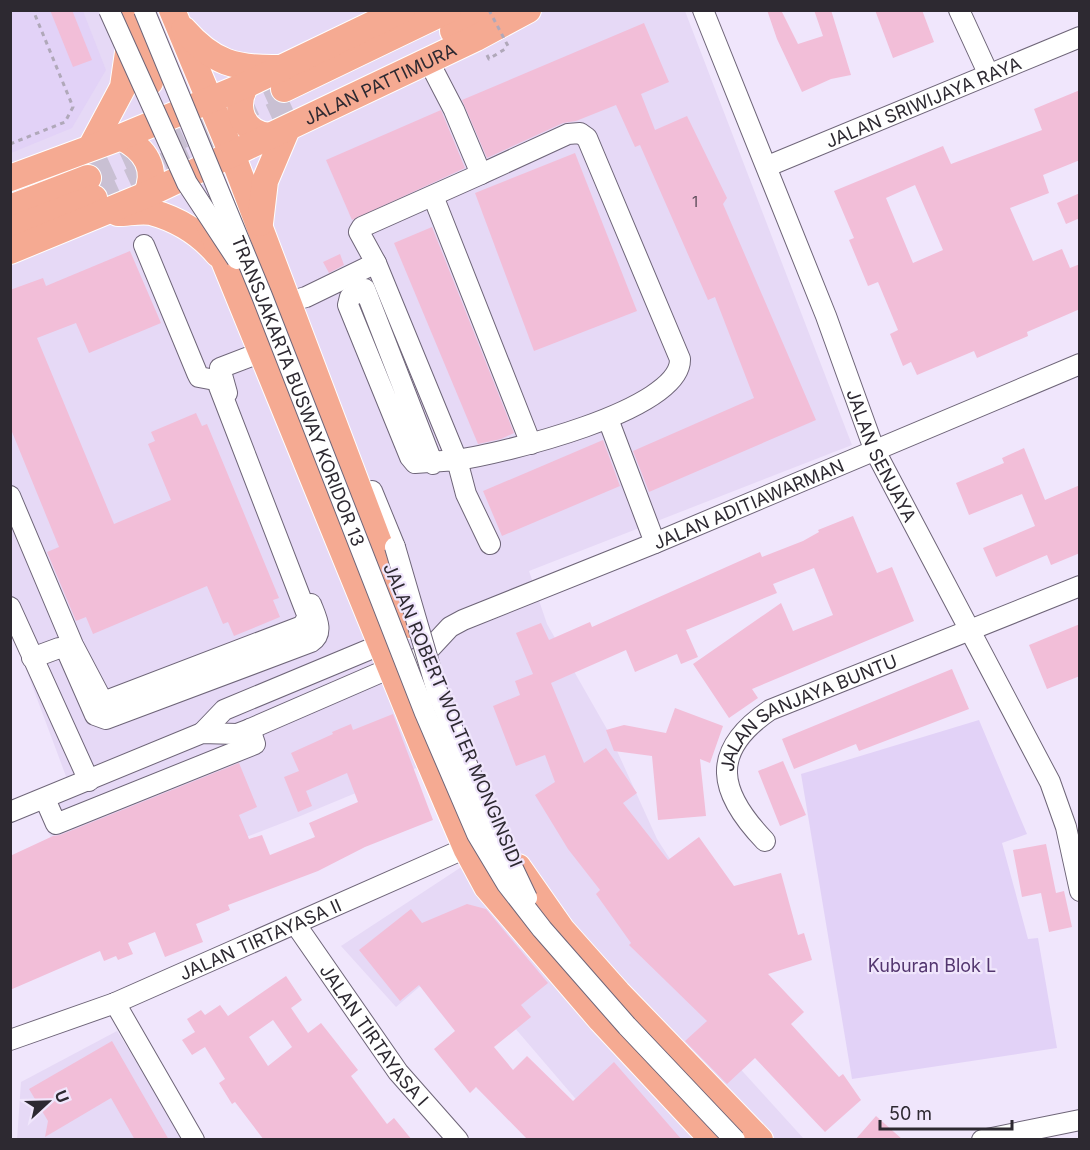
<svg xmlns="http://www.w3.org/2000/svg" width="1090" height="1150" viewBox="0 0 1090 1150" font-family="Inter,sans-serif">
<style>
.built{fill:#e6d9f6}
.green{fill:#e2d2f7}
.building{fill:#f2bed8;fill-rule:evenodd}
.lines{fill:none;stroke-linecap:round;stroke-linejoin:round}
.major-tunnel{stroke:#c9c0d3;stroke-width:26;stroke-dasharray:26 13;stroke-linecap:butt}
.minor-casing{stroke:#6e6578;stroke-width:22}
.major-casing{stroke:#fff;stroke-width:28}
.path{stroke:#b0a8b9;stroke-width:3;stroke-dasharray:4.5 4.5;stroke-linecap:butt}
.minor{stroke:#fff;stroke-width:20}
.major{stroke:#f5aa92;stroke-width:26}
.minor-bridge-casing{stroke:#6e6578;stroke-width:22;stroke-linecap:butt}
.path-bridge{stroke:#b0a8b9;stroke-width:3;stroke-dasharray:4.5 4.5;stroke-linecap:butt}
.minor-bridge{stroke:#fff;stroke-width:20}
.labels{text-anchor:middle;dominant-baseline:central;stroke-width:4.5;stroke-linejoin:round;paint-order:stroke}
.number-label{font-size:15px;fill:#5e4e5b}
.street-label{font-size:18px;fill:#2d2931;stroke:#f0e6fc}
.park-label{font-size:18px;fill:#53366f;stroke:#f0e6fc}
</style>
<rect width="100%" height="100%" fill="#f0e6fc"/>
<g class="built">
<path d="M11,11H685L852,445L529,571L547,624L608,731L657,839L701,907L774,959L706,1031L804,1139H610L454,957L396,1007L341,946L469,862L416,768L298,817L78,902L31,791L67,779L11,629Z"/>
<path d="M117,1031L185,1139L17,1140L21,1082Z"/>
</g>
<g class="green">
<path d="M11,11H83L106,70L72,128L11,153Z"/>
<path d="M979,720L1027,834L1002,843L1028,939L1038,938L1057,1048L852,1079L801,774Z"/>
</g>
<g class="building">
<path d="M50,10H72L92,60L73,67Z"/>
<path d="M767,10H781L798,44L823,36L814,10H831L851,75L831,79L802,92L777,39Z"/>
<path d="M875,10H922L934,42L893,58Z"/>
<path d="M644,23L669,82L641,94L655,130L687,116L727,198L723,204L816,420L649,492L633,451L754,398L715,297L708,300L640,145L635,147L616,105L576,121L563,123L487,158L462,100Z"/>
<path d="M1080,90V160L1043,175L1049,193L1010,208L1033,261L1062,249L1070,268L1080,264V309L1027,332L1028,336L977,358L974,351L917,375L911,362L903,366L890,334L898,330L878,282L868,286L849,240L854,238L834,191L943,146L951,164L1042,130L1034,109ZM915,185L943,250L913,263L886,198Z"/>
<path d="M441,110L465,168L352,220L326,160Z"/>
<path d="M575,153L637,311L534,351L475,193Z"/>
<path d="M1080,193V218L1066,224L1057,203Z"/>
<path d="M432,227L514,433L501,439L478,444L394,243Z"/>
<path d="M130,251L161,323L89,353L76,323L37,338L114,524L171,500L148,444L155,441L151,432L196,413L202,426L207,424L279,598L273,600L280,617L234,636L228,622L223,624L207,586L93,634L86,617L76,621L47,552L59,547L10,427V290L43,278L46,286Z"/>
<path d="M340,254L344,265L329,273L323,262Z"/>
<path d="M603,440L620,486L502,536L483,491Z"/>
<path d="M1024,448L1045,500L1080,485V553L1051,565L1047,555L996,577L983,548L1035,526L1022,494L969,515L956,483L1004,463L1002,458Z"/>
<path d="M853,516L877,573L892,567L914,621L752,689L758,698L729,718L693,664L781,603L793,631L833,615L814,568L773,584L777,593L686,630L698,657L681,664L677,654L635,672L626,650L551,683L584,763L606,748L637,793L623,803L668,860L699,837L734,886L781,873L798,935L804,933L812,960L768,974L804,1012L791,1024L839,1077L843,1074L861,1100L825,1132L755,1058L727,1084L685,1041L707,1021L629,945L631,943L596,894L600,890L568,849L535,795L555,782L545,755L516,766L493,706L520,695L515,681L533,674L516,633L541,623L549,640L590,622L592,627L760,552L762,557L803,541L819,532L818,530Z"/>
<path d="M1080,624V676L1047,689L1029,645Z"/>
<path d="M952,669L969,709L859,751L856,744L794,769L782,739Z"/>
<path d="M675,708L723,726L710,763L700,759L706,816L658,820L652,756L614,751L606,730L624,725L666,733Z"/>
<path d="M393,714L433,820L365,847L318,871L228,905L230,910L196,924L203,942L165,957L155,932L128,943L133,954L118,960L116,956L104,961L100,951L10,990V856L53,836L60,835L239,763L257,807L239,815L249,839L262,835L270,855L315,837L309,823L358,802L347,773L306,791L312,806L298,812L284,777L299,771L291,753L333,734L332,732L351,724L353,730Z"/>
<path d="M783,761L806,815L780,826L758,771Z"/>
<path d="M1046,844L1056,893L1064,891L1072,927L1049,932L1041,893L1022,897L1013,850Z"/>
<path d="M467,904L486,909L548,983L521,1005L531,1017L494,1047L513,1070L527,1056L573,1101L614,1062L682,1140H528L476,1087L470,1093L434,1049L455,1031L436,1007L419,985L400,1001L359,950L411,909L422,923Z"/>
<path d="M286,976L302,1000L291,1008L308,1033L321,1023L358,1070L351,1076L387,1124L394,1118L412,1140H264L235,1102L232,1104L219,1083L225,1079L205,1047L192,1055L182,1040L195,1032L187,1019L201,1010L205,1015L220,1005L228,1016ZM273,1020L292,1047L268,1066L249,1037Z"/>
<path d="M112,1041L169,1140H135L111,1098L45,1137L48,1121L29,1089Z"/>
<path d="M876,1116L903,1140H855Z"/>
</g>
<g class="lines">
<g class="major-tunnel">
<path d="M88,178L284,89"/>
<path d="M94,198L292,107"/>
</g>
<defs>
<g id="minor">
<path id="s1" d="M703,10L826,316L874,449L1050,782L1066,827L1080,891"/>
<path d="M959,10L988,73"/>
<path id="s2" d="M768,166L1080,37"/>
<path d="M433,196L531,444"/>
<path d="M376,263L359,232L362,227L481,174"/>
<path d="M288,302L306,297L376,263L457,460C499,454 682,411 680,359L587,138L580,133L568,134L481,174L454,110L428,60"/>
<path d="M227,393L220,368L262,352"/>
<path d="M608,419L655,543"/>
<path d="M433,464L365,289L350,297L348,305L410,457L415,463L457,460L466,494L490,544"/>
<path d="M372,491L395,547"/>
<path d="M10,496L73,645L103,702L302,626L308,617L218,384L215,380L199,377L197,373L144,245"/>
<path d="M10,607L89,781"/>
<path d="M32,658L59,648L66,649L95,715L106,719L311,642C325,633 316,617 311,604"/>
<path d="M202,733L224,710L392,640"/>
<path d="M45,799L56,824L255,744L250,729"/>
<path id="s3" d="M10,812L202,733L237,734L250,729L379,673L423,656L450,627L463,620L655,543L1080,364"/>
<path id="s4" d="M765,841C719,793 708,752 770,710L1080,586"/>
<path id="s5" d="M296,925L398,1072L458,1140"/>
<path d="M115,1003L194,1140"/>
<path id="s6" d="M10,1040L115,1003L466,848L479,849"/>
<path d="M982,1140L1080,1120"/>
</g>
<g id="major">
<path d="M122,10L150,82"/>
<path d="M172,10L232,154L410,625"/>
<path d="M184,30C213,63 236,69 279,68"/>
<path d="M453,31L489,10"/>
<path d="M246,85C233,107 242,133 269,136"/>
<path d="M284,89L448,10"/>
<path d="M121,137C145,149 159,169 146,195"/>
<path d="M91,147L123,87L130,39"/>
<path d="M10,178L121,137L246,85L402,10"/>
<path d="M10,208L88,178"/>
<path d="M118,213C128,213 141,210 151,212C177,219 201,234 218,254"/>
<path d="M260,223L265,181L287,129"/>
<path d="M209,224L425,752L466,848L487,887L601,1020L713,1140"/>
<path d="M10,230L94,198"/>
<path id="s7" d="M10,251L146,195L476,38L528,10"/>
<path d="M518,867L562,930L618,993L760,1140"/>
</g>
</defs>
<use href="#minor" class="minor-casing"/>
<use href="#major" class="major-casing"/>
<g class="path">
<path d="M487,55L489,59L505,49"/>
<path d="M10,144L65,122L73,107L33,10"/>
</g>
<use href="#minor" class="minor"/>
<use href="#major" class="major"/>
<defs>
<g id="minor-bridge">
<path d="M109,10L187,183L237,259"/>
<path id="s8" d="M144,10L262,296L425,713L477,834L507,884L542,929L627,1026L735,1140"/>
<path d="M395,547L437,691L489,818L527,898"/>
</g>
</defs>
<use href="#minor-bridge" class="minor-bridge-casing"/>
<path class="path-bridge" d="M489,10L508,46"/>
<use href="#minor-bridge" class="minor-bridge"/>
</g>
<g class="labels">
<g class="number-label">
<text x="695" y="201">1</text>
</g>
<g class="street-label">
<text stroke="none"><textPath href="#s7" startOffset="406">JALAN PATTIMURA</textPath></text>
<text stroke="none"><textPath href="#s2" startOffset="168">JALAN SRIWIJAYA RAYA</textPath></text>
<text stroke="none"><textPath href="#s8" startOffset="411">TRANSJAKARTA BUSWAY KORIDOR 13</textPath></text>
<text stroke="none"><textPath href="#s1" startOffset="480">JALAN SENJAYA</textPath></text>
<text stroke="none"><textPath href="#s3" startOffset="807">JALAN ADITIAWARMAN</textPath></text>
<text transform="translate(453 715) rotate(67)">JALAN ROBERT WOLTER MONGINSIDI</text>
<text stroke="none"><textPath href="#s4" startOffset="188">JALAN SANJAYA BUNTU</textPath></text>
<text stroke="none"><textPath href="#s6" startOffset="270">JALAN TIRTAYASA II</textPath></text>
<text stroke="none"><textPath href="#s5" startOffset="135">JALAN TIRTAYASA I</textPath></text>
</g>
<g class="park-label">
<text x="932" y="965">Kuburan Blok L</text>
</g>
</g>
<rect width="1090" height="1150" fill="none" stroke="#2d2931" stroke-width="24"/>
<g transform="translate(48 1102) rotate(68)" stroke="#f0e6fc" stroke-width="4.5" paint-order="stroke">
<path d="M0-4.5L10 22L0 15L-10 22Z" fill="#2d2931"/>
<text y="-9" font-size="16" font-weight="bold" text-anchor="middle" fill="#2d2931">U</text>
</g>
<path d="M880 1120v9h132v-9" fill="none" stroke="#2d2931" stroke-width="3"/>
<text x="889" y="1120" font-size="18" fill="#2d2931" stroke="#f0e6fc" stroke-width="4.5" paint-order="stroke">50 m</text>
</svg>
